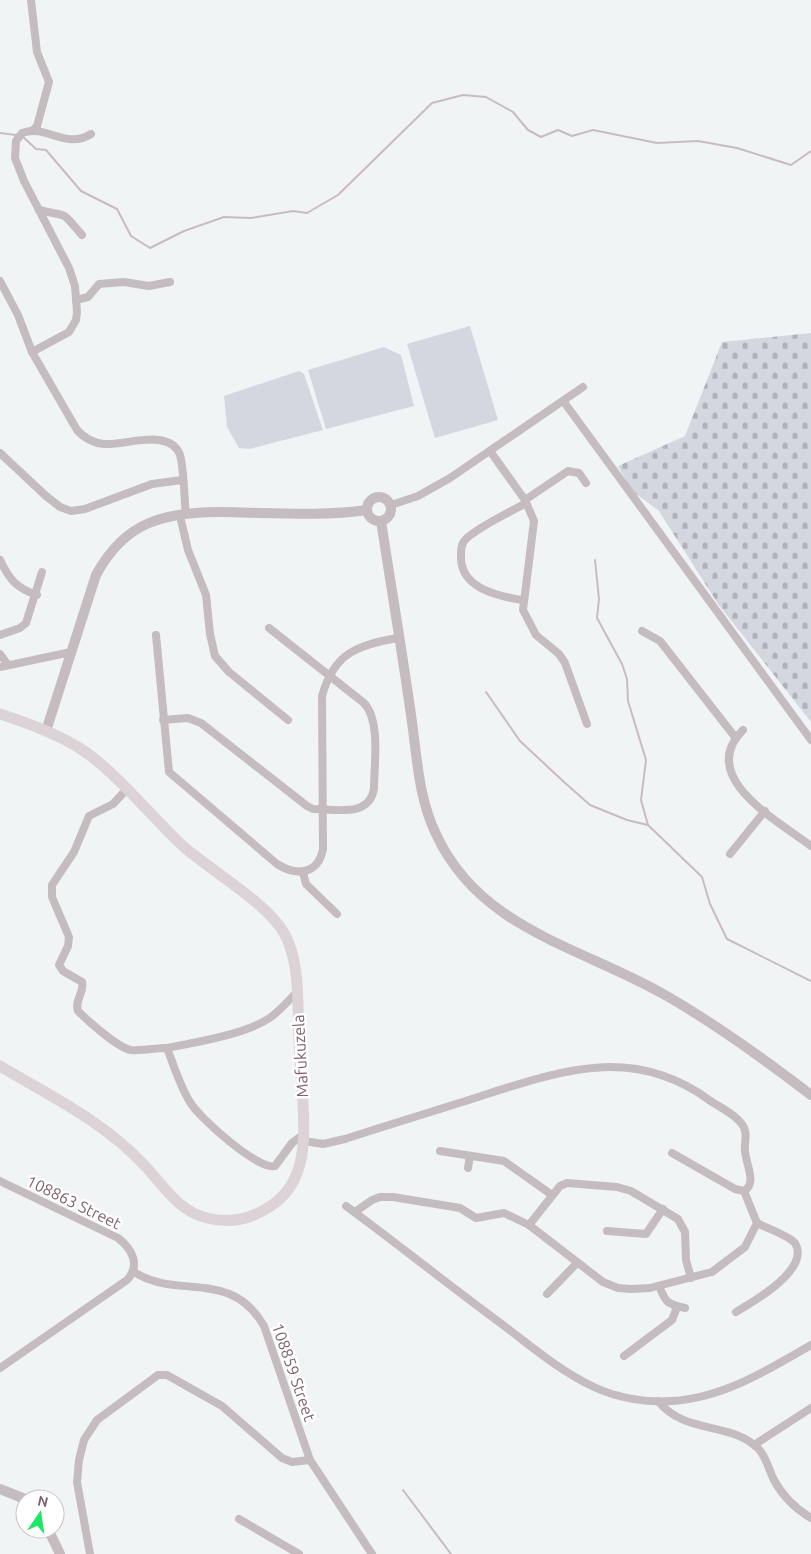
<svg xmlns="http://www.w3.org/2000/svg" width="811" height="1554" viewBox="0 0 811 1554" font-family="Ubuntu,sans-serif">
<style>
.cemetery{fill:url(#cemetery-stones)}
.pitch{fill:#d4d7df}
.lines{fill:none;stroke-linecap:round;stroke-linejoin:round}
.stream{stroke:#cabac4;stroke-width:2}
.minor{stroke:#c5bcc0;stroke-width:8}
.tertiary{stroke:#c5bcc0;stroke-width:10}
.secondary{stroke:#dcd3d7;stroke-width:11}
.labels{text-anchor:middle;dominant-baseline:central;stroke-width:5;stroke-linejoin:round;paint-order:stroke}
.street-label{font-size:16px;fill:#826270;stroke:#fff}
</style>
<defs>
<pattern id="cemetery-stones" width="16" height="16" patternUnits="userSpaceOnUse" patternTransform="scale(1.25)"><rect width="16" height="16" fill="#d4d7df"/><path d="M2 7V4a2 2 0 0 1 4 0v3zM10 15v-3a2 2 0 0 1 4 0v3z" fill="#b1b2b9"/></pattern>
</defs>
<rect width="100%" height="100%" fill="#f0f4f5"/>
<path class="cemetery" d="M811,333V722L718,604L659,511L631,490L618,466L685,436L722,342Z"/>
<g class="pitch">
<path d="M470,326L498,420L435,438L407,344Z"/>
<path d="M384,347L401,355L414,406L326,429L308,370Z"/>
<path d="M299,371L304,374L323,430L249,449L239,448L227,427L224,396Z"/>
</g>
<g class="lines">
<g class="stream">
<path d="M0,133L16,135"/>
<path d="M22,136L36,149L46,150L81,191L117,209L131,236L150,248L184,231L224,217L251,218L293,211L307,213L338,195L432,103L463,95L486,97L513,112L528,130L541,137L558,130L572,136L593,130L657,143L698,141L737,148L791,165L811,151"/>
<path d="M595,560L599,599L597,618L622,664L627,679L628,701L646,760L641,800L648,825"/>
<path d="M486,692L520,741L564,782L590,805L627,820L648,825L702,877L710,904L727,939L811,981"/>
<path d="M403,1490L451,1554"/>
</g>
<g class="minor">
<path d="M31,0L37,52L49,82L37,126L33,130"/>
<path d="M39,210C71,218 59,209 82,235"/>
<path d="M0,281L18,315L32,352L77,430C84,438 93,443 104,444C124,446 170,427 180,455C184,467 184,499 186,514"/>
<path d="M76,300L88,297L99,284L124,282L149,286L170,282"/>
<path d="M32,352L69,332L76,320L77,312L75,286L69,268L24,181L15,158L16,141L22,133C47,124 65,150 91,134"/>
<path d="M564,402L811,740"/>
<path d="M490,451L525,500L534,521L523,610L536,635L559,654L565,663L587,724"/>
<path d="M0,453L46,496L60,507L71,511L85,509L152,484L182,480"/>
<path d="M525,500L568,471L579,473L586,483"/>
<path d="M391,505L418,496L450,478L583,387"/>
<path d="M180,516L188,550L206,595L210,634L215,656L229,672L288,720"/>
<path d="M0,560C9,579 16,588 37,595"/>
<path d="M522,600C497,596 460,588 461,556C461,549 461,543 467,538C483,524 507,514 526,503"/>
<path d="M642,631L660,641L735,737"/>
<path d="M0,635L20,628L26,623L42,572"/>
<path d="M156,635L169,772L277,864C296,876 318,875 323,849L322,696C334,653 357,645 398,638"/>
<path d="M0,654L8,665"/>
<path d="M0,667L71,652"/>
<path d="M163,720L188,718L201,723L307,806L313,809C335,809 370,818 374,788C374,765 381,721 364,703L269,628"/>
<path d="M743,730C696,777 778,821 811,846"/>
<path d="M126,790L113,804L89,816L74,852L52,885V897L69,937L68,946L59,965L63,971L82,982C85,992 74,1000 78,1011C88,1021 118,1048 131,1050C143,1051 155,1048 167,1048"/>
<path d="M730,854L765,811"/>
<path d="M303,872L306,884L337,914"/>
<path d="M296,993C287,1002 279,1012 268,1019C245,1034 194,1043 167,1048C174,1066 180,1086 190,1102C198,1117 259,1171 275,1166L292,1143L304,1134"/>
<path d="M304,1141L323,1144L345,1139C388,1125 431,1112 475,1098C556,1072 631,1043 709,1100C719,1107 743,1118 745,1131C747,1137 744,1144 745,1150C745,1163 758,1183 744,1191L735,1189L672,1153"/>
<path d="M440,1151L504,1161L552,1195"/>
<path d="M468,1168L470,1156"/>
<path d="M0,1181L118,1238C132,1249 141,1265 127,1280L0,1368"/>
<path d="M346,1206C399,1245 450,1286 503,1325C532,1347 560,1371 594,1387C617,1398 647,1403 672,1401C723,1398 768,1370 811,1345"/>
<path d="M355,1212L372,1200L380,1197H393L460,1208L476,1218L504,1213L529,1225L603,1282L618,1288L631,1289L650,1288L712,1272L745,1247L757,1223L744,1191"/>
<path d="M529,1225L560,1186L567,1183L617,1187L631,1191L678,1219L685,1232L686,1260L691,1278"/>
<path d="M607,1231L646,1234L663,1209"/>
<path d="M134,1272C177,1300 231,1268 264,1326L310,1460L372,1554"/>
<path d="M659,1286C666,1303 667,1304 685,1308"/>
<path d="M547,1294L577,1263"/>
<path d="M736,1312C753,1302 811,1269 795,1243C786,1234 768,1229 757,1223"/>
<path d="M624,1356L672,1320L677,1307"/>
<path d="M658,1401C684,1433 723,1422 753,1444C765,1452 768,1468 774,1480C782,1495 796,1509 811,1518"/>
<path d="M754,1445L811,1408"/>
<path d="M239,1519L299,1554"/>
<path d="M90,1554L77,1482L79,1460L84,1440L97,1420L158,1375H167L222,1406L282,1458L292,1462L310,1460"/>
</g>
<g class="tertiary">
<circle cx="379" cy="509" r="12"/>
<path d="M381,521C391,586 402,651 411,715C417,755 418,797 436,834C480,930 582,947 665,995C716,1024 764,1059 811,1095"/>
<path d="M46,731L96,575C108,553 125,533 149,523C183,509 224,512 260,513C296,514 332,515 367,510"/>
<path d="M0,1489L25,1499"/>
<path d="M48,1529L60,1554"/>
</g>
<path class="secondary" d="M0,714C28,723 56,733 81,749C120,775 150,816 184,847C212,871 268,904 284,933C301,963 297,1006 299,1039C300,1060 302,1081 303,1103C305,1144 306,1188 264,1210C247,1220 227,1223 207,1218C178,1211 164,1186 145,1166C105,1122 50,1096 0,1066"/>
</g>
<g class="labels">
<g class="street-label">
<text transform="translate(300 1056) rotate(-93)">Mafukuzela</text>
<text transform="translate(74 1202) rotate(26)">108863 Street</text>
<text transform="translate(294 1372) rotate(71)">108859 Street</text>
</g>
</g>
<g transform="translate(40 1514) rotate(13)"><circle r="24" fill="#ffffff" stroke="#cdc0c6"/>
<path d="M0-4L9 19L0 12L-9 19Z" fill="#1ce865"/>
<text y="-8" font-size="14" font-weight="bold" text-anchor="middle" fill="#826270">N</text>
</g>
</svg>
